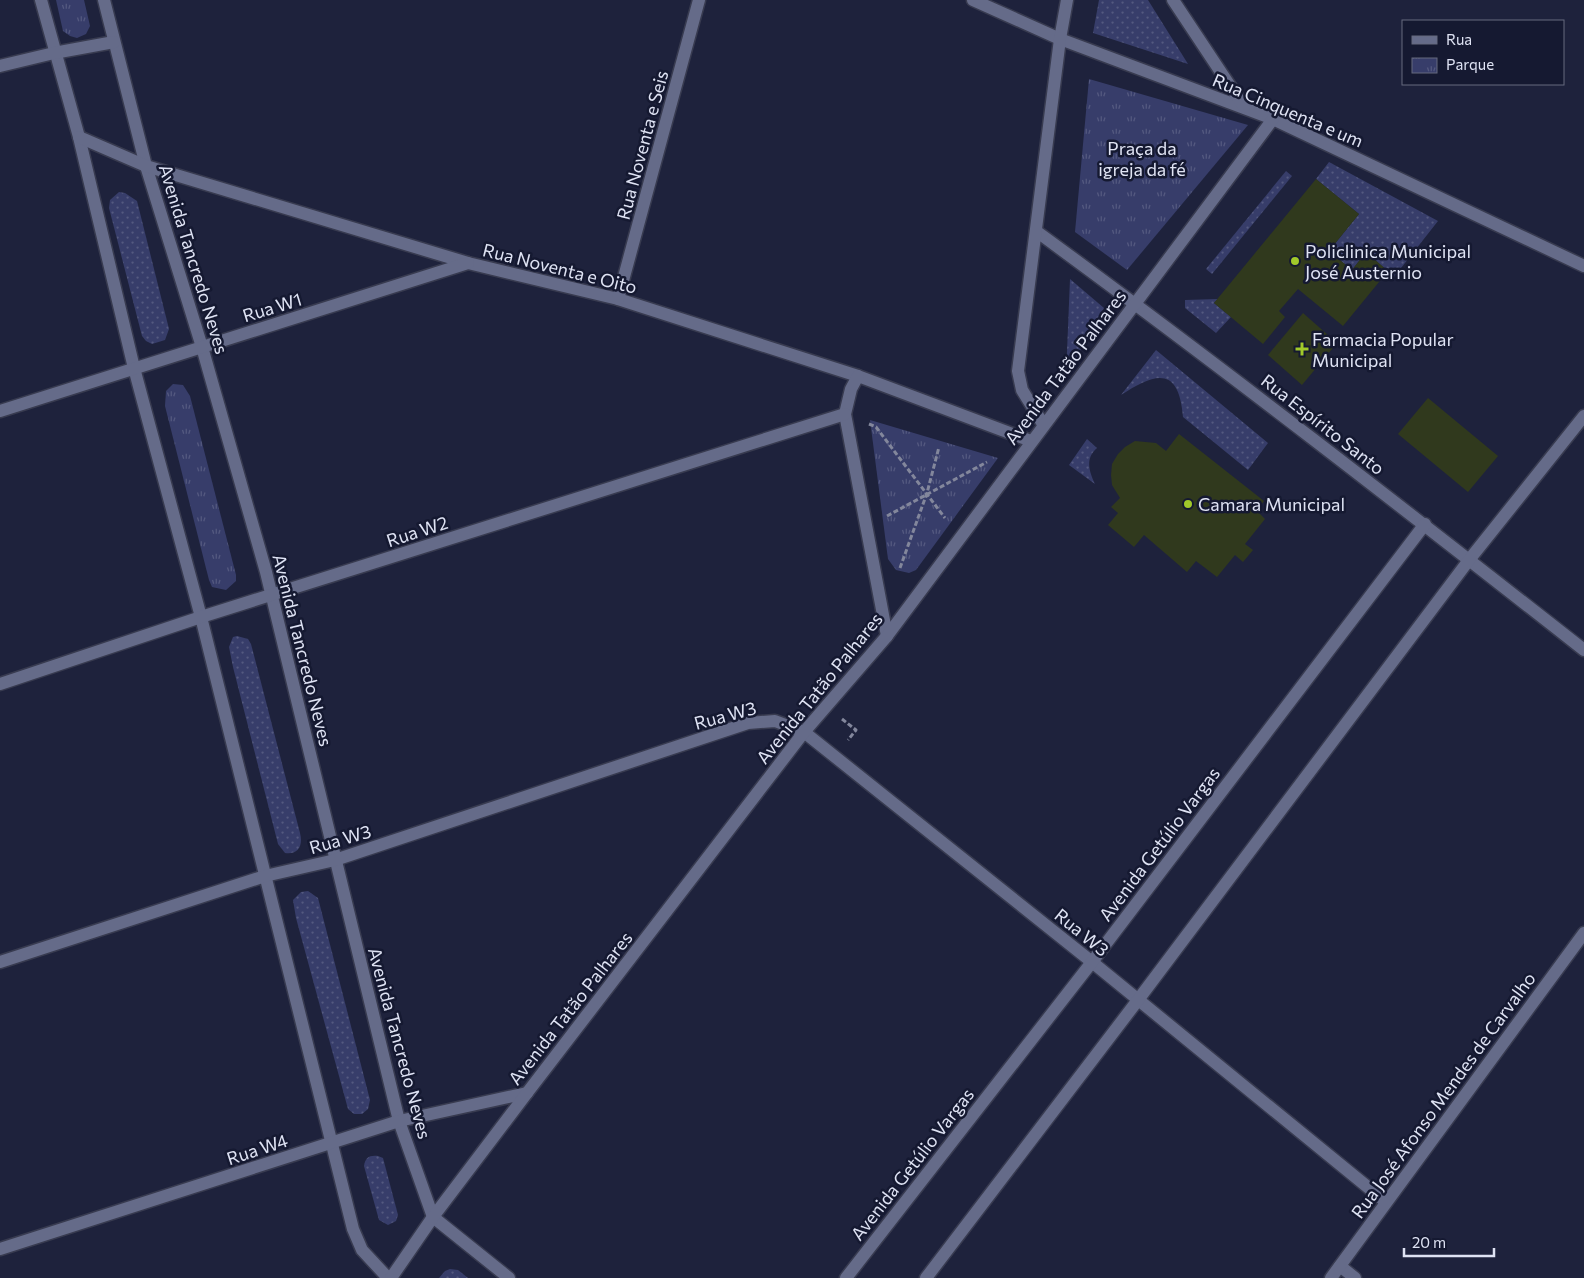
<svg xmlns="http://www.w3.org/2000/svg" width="1584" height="1278" viewBox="0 0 1584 1278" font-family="Commissioner,sans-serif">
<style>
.grass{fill:url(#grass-dots)}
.park{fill:url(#park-tufts)}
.building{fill:#30391d}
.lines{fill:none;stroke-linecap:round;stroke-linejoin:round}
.minor-casing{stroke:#383b50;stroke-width:15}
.path{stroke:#83879c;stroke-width:3;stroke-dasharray:5 2.5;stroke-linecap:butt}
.minor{stroke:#656b89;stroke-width:12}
.poi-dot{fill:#a1c92a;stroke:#151931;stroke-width:2}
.labels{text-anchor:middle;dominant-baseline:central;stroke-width:5;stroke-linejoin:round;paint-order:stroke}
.street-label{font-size:18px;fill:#dfe3f4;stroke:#151931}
.park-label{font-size:18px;fill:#e0e4f4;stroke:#151931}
.poi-label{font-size:18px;fill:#dfe3f4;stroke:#151931;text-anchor:start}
</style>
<defs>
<pattern id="grass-dots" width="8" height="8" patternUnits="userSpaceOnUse" patternTransform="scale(1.25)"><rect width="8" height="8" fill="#373d6a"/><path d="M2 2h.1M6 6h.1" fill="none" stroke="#545980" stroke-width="1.8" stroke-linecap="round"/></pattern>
<pattern id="park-tufts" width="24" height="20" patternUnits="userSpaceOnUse" patternTransform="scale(1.25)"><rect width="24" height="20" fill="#373d6a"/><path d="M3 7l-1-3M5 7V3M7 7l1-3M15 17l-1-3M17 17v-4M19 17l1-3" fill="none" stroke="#545980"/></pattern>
</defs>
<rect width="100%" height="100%" fill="#1e223c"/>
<g class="grass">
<path d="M1099,0H1148L1188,64L1093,33Z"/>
<path d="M1329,162L1438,221L1394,277L1366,252L1352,270L1329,251L1359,214L1316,179Z"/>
<path d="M1286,171L1292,176L1212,274L1206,269Z"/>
<path d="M119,192L125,193L137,201L169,329L165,340L152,344L146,341L142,336L109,208L110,200Z"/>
<path d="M1070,279L1104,308L1066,376Z"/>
<path d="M1218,299L1214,303L1231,317L1216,333L1185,308V300Z"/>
<path d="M1156,350L1268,443L1248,470L1183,417C1179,366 1156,372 1121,395Z"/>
<path d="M1087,439L1097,448C1085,458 1089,471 1095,484L1069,465Z"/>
<path d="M237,636L248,639L251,644L300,833C303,845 299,855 285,853L278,844L233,667L229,647L233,637Z"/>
<path d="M308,891L318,898L370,1100L368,1109L362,1114H354L348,1109L296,918L293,900L301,892Z"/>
<path d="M378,1156L383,1158L398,1215L396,1221L388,1225L379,1220L364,1166C365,1158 369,1155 378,1156Z"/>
<path d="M450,1269L458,1270L468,1278H439L445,1271Z"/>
</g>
<g class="park">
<path d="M56,0H84L90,26L86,34L77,38L70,36L63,31Z"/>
<path d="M1089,79L1248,125L1127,270L1075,232Z"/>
<path d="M173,384L183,385L190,396L236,575V581L226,590L212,587L209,580L165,406L166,391Z"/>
<path d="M870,420L998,458L916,570L909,573L896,570L888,559Z"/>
</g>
<g class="building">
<path d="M1316,179L1359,214L1329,251L1352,270L1366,252L1388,271L1343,326L1298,289L1279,311L1285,317L1263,344L1214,303Z"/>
<path d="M1303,313L1337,343L1302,385L1268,355Z"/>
<path d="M1428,398L1498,456L1468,492L1398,434Z"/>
<path d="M1179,434L1264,501L1257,511L1265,519L1245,544L1253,550L1243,562L1235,555L1217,577L1196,561L1187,572L1144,535L1134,547L1108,525L1118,513L1111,507L1120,498L1112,485L1111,475L1112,464L1118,454L1125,447L1135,441L1156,443L1166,451Z"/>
</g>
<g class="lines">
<defs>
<g id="minor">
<path d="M41,0L79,137L134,368L201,617L353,1229L362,1250L388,1278"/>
<path d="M104,0L146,166L202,347L266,572L399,1121L433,1217L509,1278"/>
<path d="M973,0L1060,39L1273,119L1584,266"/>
<path d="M1173,0L1244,107"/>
<path d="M0,66L54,53L114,42"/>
<path d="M79,137L146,166L468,263L618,299L858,376L1031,441"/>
<path d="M1036,231C1222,367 1403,508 1584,650"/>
<path d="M618,299L699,0"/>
<path d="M858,376L851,389L845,414L887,636"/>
<path d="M0,411L468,263"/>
<path d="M1043,424L1022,390L1018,371L1060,39L1067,0"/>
<path d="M0,684L201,617L845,414"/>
<path d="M0,962L265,876L335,860L748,723L775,721L804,732L1092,962L1386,1202"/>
<path d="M0,1249L399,1121L527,1093"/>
<path d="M1340,1266L1355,1278"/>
<path d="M391,1278L433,1217L527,1093L804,732L887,636L1273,119"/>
<path d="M846,1278L1092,962L1425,524"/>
<path d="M926,1278L1138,1000L1469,560L1584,416"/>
<path d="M1331,1278L1584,933"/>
</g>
</defs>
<use href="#minor" class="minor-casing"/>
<g class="path">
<path d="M869,424L876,427L945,518"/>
<path d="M887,516L987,462"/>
<path d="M900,568L927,493L939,447"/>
<path d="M842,719L856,730L848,740"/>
</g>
<use href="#minor" class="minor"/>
</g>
<g class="poi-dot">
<circle cx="1295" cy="261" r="5"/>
<path d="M1299.5 341.5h5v5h5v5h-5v5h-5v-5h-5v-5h5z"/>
<circle cx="1188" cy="504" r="5"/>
</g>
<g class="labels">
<g class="street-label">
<text transform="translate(1288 110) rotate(23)">Rua Cinquenta e um</text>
<text transform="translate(642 145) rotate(-75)">Rua Noventa e Seis</text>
<text transform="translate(194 259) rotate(73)">Avenida Tancredo Neves</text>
<text transform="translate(560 268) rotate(14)">Rua Noventa e Oito</text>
<text transform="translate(272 307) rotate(-17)">Rua W1</text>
<text transform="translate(1065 367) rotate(-53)">Avenida Tatão Palhares</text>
<text transform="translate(1323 424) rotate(38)">Rua Espírito Santo</text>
<text transform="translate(417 531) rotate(-18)">Rua W2</text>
<text transform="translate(303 650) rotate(76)">Avenida Tancredo Neves</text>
<text transform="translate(819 688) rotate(-51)">Avenida Tatão Palhares</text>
<text transform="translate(725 715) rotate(-15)">Rua W3</text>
<text transform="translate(340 839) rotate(-16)">Rua W3</text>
<text transform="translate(1159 844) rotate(-53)">Avenida Getúlio Vargas</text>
<text transform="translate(1082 932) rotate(39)">Rua W3</text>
<text transform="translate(570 1008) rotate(-52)">Avenida Tatão Palhares</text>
<text transform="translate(400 1043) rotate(75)">Avenida Tancredo Neves</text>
<text transform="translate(1443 1095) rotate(-54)">Rua José Afonso Mendes de Carvalho</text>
<text transform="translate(257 1149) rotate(-18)">Rua W4</text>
<text transform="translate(912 1164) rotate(-52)">Avenida Getúlio Vargas</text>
</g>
<g class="park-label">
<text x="1142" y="148">Praça da<tspan x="1142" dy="21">igreja da fé</tspan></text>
</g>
<g class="poi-label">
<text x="1305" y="251">Policlinica Municipal<tspan x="1305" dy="21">José Austernio</tspan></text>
<text x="1312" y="339">Farmacia Popular<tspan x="1312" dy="21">Municipal</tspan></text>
<text x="1198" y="504">Camara Municipal</text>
</g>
</g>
<rect x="1402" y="20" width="162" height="65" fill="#151931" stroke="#666a7f"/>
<rect x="1412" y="36" width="25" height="8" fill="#656b89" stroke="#666a7f"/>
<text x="1446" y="45" font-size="15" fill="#dfe3f4">Rua</text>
<rect x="1412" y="58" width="25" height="15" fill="url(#park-tufts)" stroke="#666a7f"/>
<text x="1446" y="70" font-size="15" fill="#dfe3f4">Parque</text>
<path d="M1404 1248v8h90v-8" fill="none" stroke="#dfe3f4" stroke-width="2.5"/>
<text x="1412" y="1248" font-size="15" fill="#dfe3f4" stroke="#151931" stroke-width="4" paint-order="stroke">20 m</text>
</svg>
